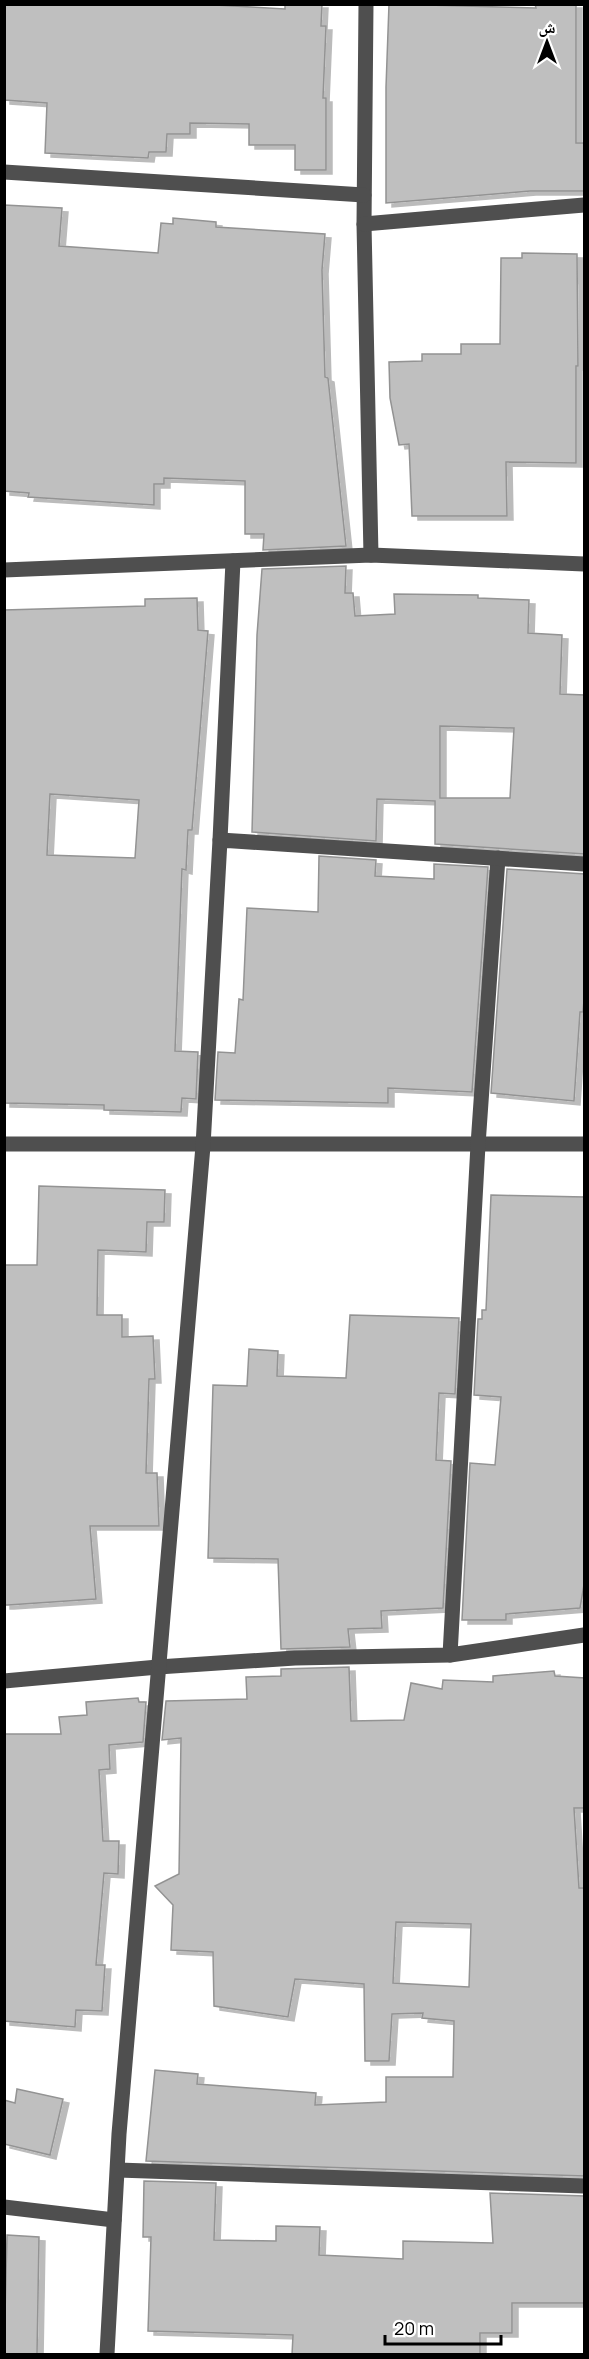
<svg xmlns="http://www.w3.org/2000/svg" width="589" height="2359" viewBox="0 0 589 2359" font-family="Manrope,'Noto Naskh Arabic',sans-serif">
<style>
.building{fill:#bfbfbf;stroke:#939393;stroke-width:1.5;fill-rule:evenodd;filter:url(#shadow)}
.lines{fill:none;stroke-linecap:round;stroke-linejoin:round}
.minor{stroke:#4f4f4f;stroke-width:15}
</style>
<defs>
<filter id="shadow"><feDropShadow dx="6" dy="4" stdDeviation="0" flood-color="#0004"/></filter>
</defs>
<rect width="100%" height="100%" fill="#fff"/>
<g class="building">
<path d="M4,4H196L285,9V4H322L321,26H326L323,98H326V170H295V145H249V124L190,123V134H167L166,152H149L148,158L45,153L47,103L4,100Z"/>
<path d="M389,4L536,8L535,4H576V143H585V191H530L386,203V87Z"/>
<path d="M4,205L62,208L59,246L158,253L161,223L173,224V218L216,222V227L325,234L322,270L325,377L328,378L346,546L263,550L264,534H245V481L164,478V484H154V505L28,497L29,493L4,491Z"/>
<path d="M522,253L577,254L578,366H576V463L506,462L507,516H412L409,444L399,445L390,398L389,362L422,361V354H461V344H500L501,258H522Z"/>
<path d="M346,566L345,593H353L355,616L395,614L394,594L478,595V598L529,600L528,633L562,635L560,694L585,695V854L435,844V801L377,799L376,841L252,832L257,635L262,569ZM440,726L514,728L510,798H440Z"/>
<path d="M197,598L198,630L208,631L192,830H188L186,870L182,869L175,1051L198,1052L196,1099L182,1098L181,1112L104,1110V1105L4,1103V610L145,606V599ZM50,794L139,800L135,858L47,855Z"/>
<path d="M319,856L376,860L375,876L434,879V864L488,867L472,1092L388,1088V1103L215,1100L218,1052L235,1053L239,999L243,1000L247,908L318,912Z"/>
<path d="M507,869L585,874V988L583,1012H580L574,1101L491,1093Z"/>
<path d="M39,1186L165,1190L164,1222H147L146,1252L98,1250L97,1315H122V1337L153,1336L155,1379H149L146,1473H157L159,1526H90L96,1599L8,1605H4V1265H37Z"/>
<path d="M491,1195L585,1197V1579L580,1608L506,1614V1620H462L470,1463L495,1465L501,1397L474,1395L478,1319H482V1310H486Z"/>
<path d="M350,1315L459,1318L455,1394L439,1393L436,1460L451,1461L443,1608L381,1611L382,1628L348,1629L350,1647L281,1649L278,1559L208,1558L213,1385L247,1386L249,1349L278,1351L277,1376L346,1378Z"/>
<path d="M349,1667L351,1721L404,1720L411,1683L442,1689L443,1680L493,1682V1676L554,1671L555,1676L585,1678V1808H574L579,1888H585V2176L146,2161L155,2070L198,2074L197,2084L316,2093L315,2105L386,2102V2077H453L454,2021L422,2018L423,2013L392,2014L389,2061H365L364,1984L295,1979L288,2017L214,2006L213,1952L171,1950L173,1905L155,1886L179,1874L181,1738L162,1740L166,1701L247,1699L246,1677L281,1676V1669ZM396,1922L471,1924L469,1987L393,1983Z"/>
<path d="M138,1698L139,1702H146L143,1742L109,1745L110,1769L99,1770L103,1841H119L118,1874L104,1873L96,1965H105L102,2011L76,2010L75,2027L4,2021L5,1734H61L59,1717L87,1715L86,1702Z"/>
<path d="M17,2089L63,2099L50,2155L4,2144V2100L15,2103Z"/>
<path d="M144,2181L216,2183L214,2240L276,2241V2226L320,2227L319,2255L403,2259V2241L493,2243L490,2193L585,2196V2303H512V2333H480V2355H292L293,2335L148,2331L151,2237H143Z"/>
<path d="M7,2235L39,2237L37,2355H4Z"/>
</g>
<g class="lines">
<g class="minor">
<path d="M366,4L364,224L371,555"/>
<path d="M4,172L364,195"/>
<path d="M364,224L584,205"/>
<path d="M4,570L371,555L584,564"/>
<path d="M220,840L233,561"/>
<path d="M4,1144H584"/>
<path d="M450,1655L478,1145L498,858"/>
<path d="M4,1681L158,1667L295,1658L450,1655L584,1635"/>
<path d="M118,2170L584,2186"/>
<path d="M4,2207L114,2220"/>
<path d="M107,2354L119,2134L203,1146L220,840L584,864"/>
</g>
</g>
<rect width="589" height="2359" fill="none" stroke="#000000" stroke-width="12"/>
<g transform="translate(547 42)" stroke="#ffffff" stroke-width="4.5" paint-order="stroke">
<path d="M0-4.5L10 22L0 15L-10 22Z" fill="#000000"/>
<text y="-9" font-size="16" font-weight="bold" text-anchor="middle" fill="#000000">ش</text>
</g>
<path d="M385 2335v9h116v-9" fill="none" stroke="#000000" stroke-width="3"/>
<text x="394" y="2335" font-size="18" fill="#000000" stroke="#ffffff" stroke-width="4.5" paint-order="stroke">20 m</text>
</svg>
